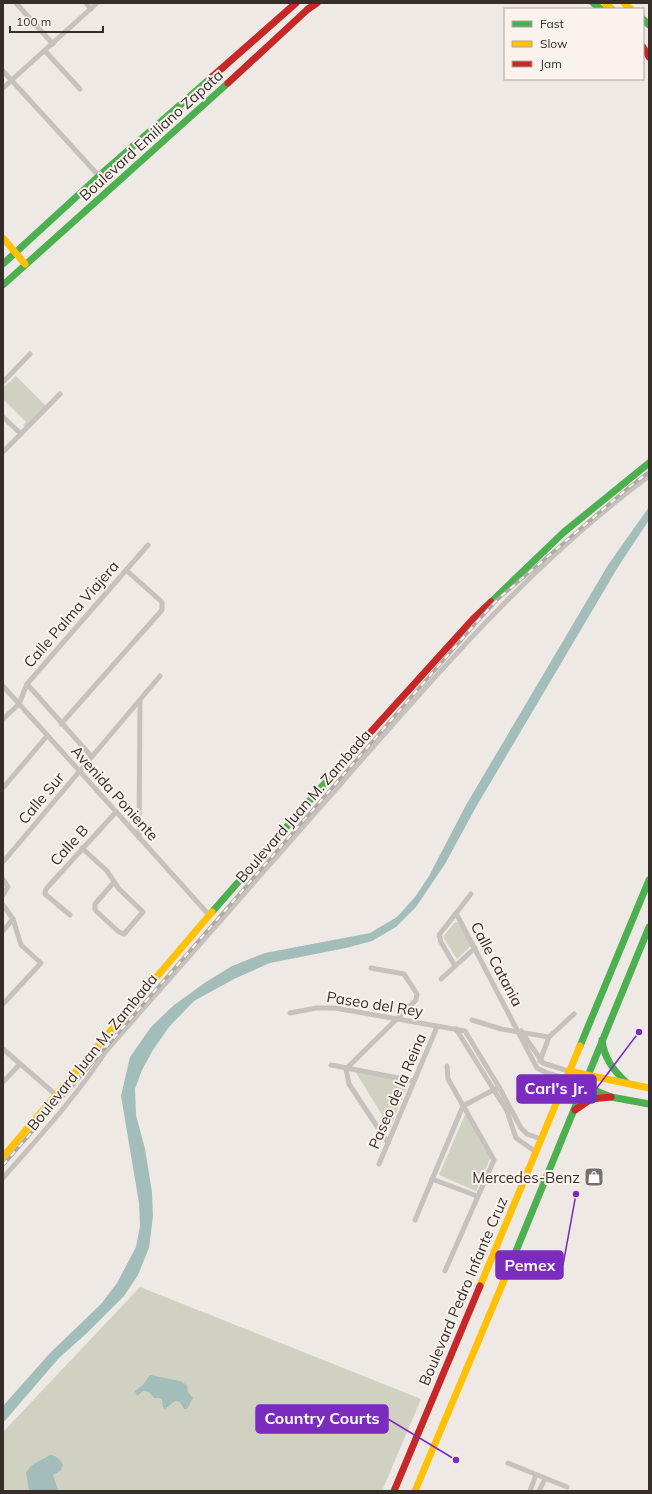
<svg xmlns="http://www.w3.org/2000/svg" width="652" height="1494" viewBox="0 0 652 1494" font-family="Mulish,sans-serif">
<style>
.green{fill:#d0d1c0}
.water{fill:#a3beba}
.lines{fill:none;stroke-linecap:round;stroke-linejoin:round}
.street{stroke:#c7c1bd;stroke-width:5}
.fast{stroke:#4caf50;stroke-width:7}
.slow{stroke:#ffc107;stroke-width:7}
.jam{stroke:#c62828;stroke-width:7}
.rail-casing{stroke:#afaaa8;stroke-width:3.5}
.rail{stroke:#f9f2ed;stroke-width:2;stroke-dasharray:6;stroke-linecap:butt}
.labels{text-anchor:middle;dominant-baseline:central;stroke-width:4;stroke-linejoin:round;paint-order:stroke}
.street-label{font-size:15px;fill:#372e2c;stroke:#f9f2ed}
.poi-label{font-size:15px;fill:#372e2c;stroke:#f9f2ed;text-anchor:end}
.leader{fill:none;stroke:#7b2cbf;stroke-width:1.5}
.callout-dot{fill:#7b2cbf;stroke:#f9f2ed;stroke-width:1.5}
.callout{fill:#7b2cbf;stroke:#7b2cbf;stroke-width:1.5}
.callout-label{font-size:16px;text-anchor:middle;font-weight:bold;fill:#fff}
</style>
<rect width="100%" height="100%" fill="#eee9e4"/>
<g class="green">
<path d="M16,376L46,406L25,427L23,425L26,422L3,399V388Z"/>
<path d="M455,922H459L473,944L457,959L443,937Z"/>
<path d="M355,1071L409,1082L390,1128Z"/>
<path d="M467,1110L492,1154L476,1191L439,1175Z"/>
<path d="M140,1287L421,1399L382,1491H3V1432Z"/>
</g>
<g class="water">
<path d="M649,507V520L618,567L476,807L445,864L416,907L396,927L372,941L346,948L270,963L234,979L194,1001L169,1027L153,1050L142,1070L135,1089L136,1115L145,1149L152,1192L153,1216L149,1248L138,1275L124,1296L87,1333L59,1358L3,1423V1406L50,1353L101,1304L117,1283L136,1247L140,1226L139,1203L121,1096L130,1057L151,1027L174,1005L206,982L232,966L265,953L370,933L397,917L415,897L429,876L466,805L608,565Z"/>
<path d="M150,1375L180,1381L187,1385L188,1392L193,1398L187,1409H184L180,1402L175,1401L165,1409L163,1407L162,1400L159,1398H154L149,1392L143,1391L137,1396L135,1391L143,1385Z"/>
<path d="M50,1455C56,1455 61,1460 63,1465L60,1471L53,1475L58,1490L29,1491L26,1472L32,1465Z"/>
</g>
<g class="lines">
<g class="street">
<path d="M16,3L53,44"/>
<path d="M86,3L91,9"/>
<path d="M45,51L80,89"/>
<path d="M3,71L99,176"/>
<path d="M3,88L97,3"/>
<path d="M3,382L30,354"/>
<path d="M3,417L21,434"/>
<path d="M3,452L60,394"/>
<path d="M27,684L92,757"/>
<path d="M3,686L209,915"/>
<path d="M3,719L19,704L27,684L148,545"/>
<path d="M61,724L162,610V602L126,570"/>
<path d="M3,788L47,736"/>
<path d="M139,838L140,701"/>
<path d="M82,848L107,871L119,889L143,912L124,934L119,932L95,910V904L114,882"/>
<path d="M3,862L160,676"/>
<path d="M3,879L8,887L3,895"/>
<path d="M3,905L13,919L21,945L41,963L3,1004"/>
<path d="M456,913L537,1068L547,1073L565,1078"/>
<path d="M70,915L45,894L46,889L116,812"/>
<path d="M3,931L13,919"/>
<path d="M455,966L441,942L439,935L471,894"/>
<path d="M371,968L404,974L417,994L416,1000L346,1069L349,1084L388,1143"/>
<path d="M441,979L475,948"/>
<path d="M290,1013L316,1008H335L465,1031L499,1087L521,1128L527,1134L541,1139"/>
<path d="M472,1020L501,1029L549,1037"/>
<path d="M456,1029L507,1111L516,1138L536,1152"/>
<path d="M521,1031L543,1063L568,1071"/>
<path d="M3,1049L55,1094"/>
<path d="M540,1061L549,1037L574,1014"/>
<path d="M331,1065L414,1081"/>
<path d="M3,1082L20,1064"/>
<path d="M379,1164L437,1027"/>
<path d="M3,1178C39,1137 76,1097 106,1051C185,960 266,870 345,779C439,671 534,561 649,476"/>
<path d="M432,1179L477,1196"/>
<path d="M415,1220L463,1106L499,1087"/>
<path d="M445,1271L494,1160L448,1079L447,1066"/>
<path d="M508,1463L567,1487"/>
<path d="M530,1491L536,1475"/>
<path d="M539,1491L545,1479"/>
</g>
<g class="fast">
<path d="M593,3L601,9"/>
<path d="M643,19L649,25"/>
<path d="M3,264L99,176L212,77"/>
<path d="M3,285L228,83"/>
<path d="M491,602L564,532L649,463"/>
<path d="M212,912L339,767"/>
<path d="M602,1040C604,1058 613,1070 626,1082"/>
<path d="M580,1046L649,880"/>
<path d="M565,1078L611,1097L649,1104"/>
<path d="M507,1273L649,927"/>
</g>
<g class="slow">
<path d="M605,3L612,9"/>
<path d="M624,3L631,9"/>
<path d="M3,238L25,264"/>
<path d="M568,1071L649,1088"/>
<path d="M3,1157L212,912"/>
<path d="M480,1286L580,1046"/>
<path d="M415,1491L507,1273"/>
</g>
<g class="jam">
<path d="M308,9L317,3"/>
<path d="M643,47L649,57"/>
<path d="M212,77L296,3"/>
<path d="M228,83L308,9"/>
<path d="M339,767L473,619L491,602"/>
<path d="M575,1110L591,1099L611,1097"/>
<path d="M394,1491L480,1286"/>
</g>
<defs>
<path id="rail" d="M3,1165L475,624L498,599L628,488L649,472"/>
</defs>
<use href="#rail" class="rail-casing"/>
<use href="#rail" class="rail"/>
</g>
<defs>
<symbol id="shop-square" viewBox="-11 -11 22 22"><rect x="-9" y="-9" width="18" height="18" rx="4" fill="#776f6c" stroke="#f9f2ed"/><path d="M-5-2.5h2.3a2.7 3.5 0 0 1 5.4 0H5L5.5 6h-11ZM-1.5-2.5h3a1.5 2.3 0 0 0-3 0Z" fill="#fff"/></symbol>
</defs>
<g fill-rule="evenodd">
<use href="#shop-square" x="583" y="1166" width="22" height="22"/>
</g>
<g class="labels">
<g class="street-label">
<text transform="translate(151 135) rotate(-42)">Boulevard Emiliano Zapata</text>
<text transform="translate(71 614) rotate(-49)">Calle Palma Viajera</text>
<text transform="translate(115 793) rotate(48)">Avenida Poniente</text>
<text transform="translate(41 798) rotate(-50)">Calle Sur</text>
<text transform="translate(303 806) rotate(-49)">Boulevard Juan M. Zambada</text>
<text transform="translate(69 845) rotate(-48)">Calle B</text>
<text transform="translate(497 964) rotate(62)">Calle Catania</text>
<text transform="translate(375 1004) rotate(9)">Paseo del Rey</text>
<text transform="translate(92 1052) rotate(-51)">Boulevard Juan M. Zambada</text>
<text transform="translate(397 1091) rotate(-67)">Paseo de la Reina</text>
<text transform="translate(463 1291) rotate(-67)">Boulevard Pedro Infante Cruz</text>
</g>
<g class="poi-label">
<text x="580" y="1177">Mercedes-Benz</text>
</g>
</g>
<path class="leader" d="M639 1032L596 1089M576 1194L563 1265M456 1460L388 1419"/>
<g class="callout-dot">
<circle cx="639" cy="1032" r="4"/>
<circle cx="576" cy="1194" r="4"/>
<circle cx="456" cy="1460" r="4"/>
</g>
<g class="callout">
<rect x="517" y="1075" width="79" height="28" rx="4"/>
<rect x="496" y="1251" width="67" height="28" rx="4"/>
<rect x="256" y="1405" width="132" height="28" rx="4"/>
</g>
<g class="callout-label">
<text x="556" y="1094">Carl's Jr.</text>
<text x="530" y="1271">Pemex</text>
<text x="322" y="1424">Country Courts</text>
</g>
<rect width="652" height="1494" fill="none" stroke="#372e2c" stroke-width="8"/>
<rect x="504" y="8" width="140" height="72" fill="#f9f2ed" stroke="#aba4a0"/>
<rect x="512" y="21" width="20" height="6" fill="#4caf50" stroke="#aba4a0"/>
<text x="540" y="28" font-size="12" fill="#372e2c">Fast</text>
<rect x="512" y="41" width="20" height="6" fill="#ffc107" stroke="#aba4a0"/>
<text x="540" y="48" font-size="12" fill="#372e2c">Slow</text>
<rect x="512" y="61" width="20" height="6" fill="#c62828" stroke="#aba4a0"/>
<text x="540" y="68" font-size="12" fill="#372e2c">Jam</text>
<path d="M10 26v6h93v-6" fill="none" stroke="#372e2c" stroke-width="2"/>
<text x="16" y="26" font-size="12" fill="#372e2c" stroke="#f9f2ed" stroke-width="3" paint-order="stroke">100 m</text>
</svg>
